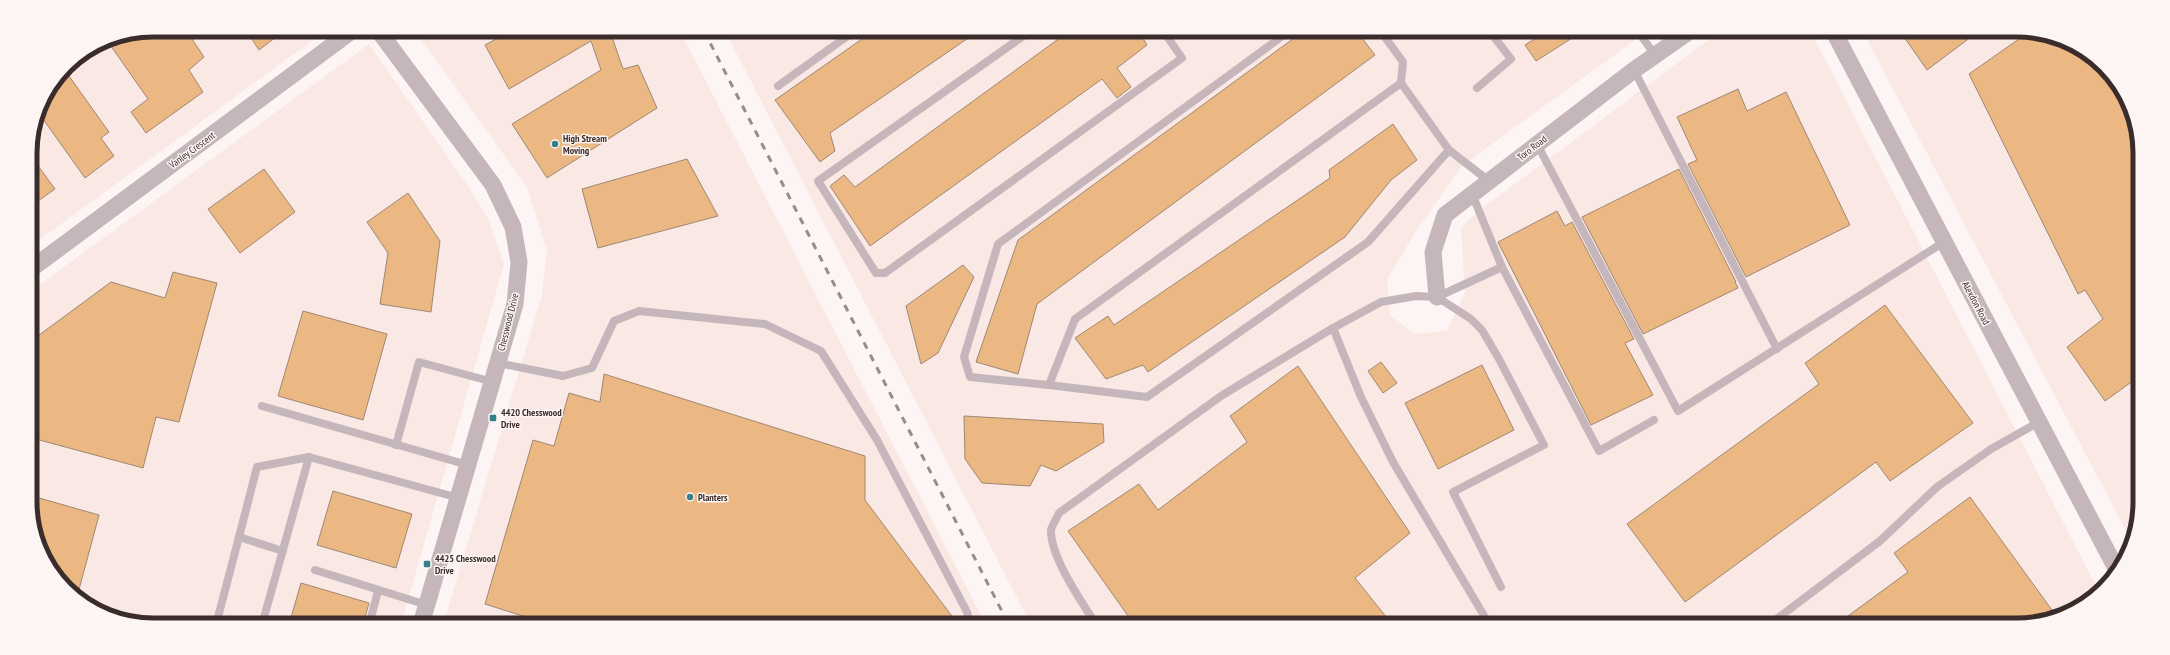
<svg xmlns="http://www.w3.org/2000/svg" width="2170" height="655" viewBox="0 0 2170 655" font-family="'PT Sans Narrow',sans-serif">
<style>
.built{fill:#fae8e4}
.building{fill:#ebb783;stroke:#9e8873}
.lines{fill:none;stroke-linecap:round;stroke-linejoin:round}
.service{stroke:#c5b6bb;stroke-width:8}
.minor{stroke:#c5b6bb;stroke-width:17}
.rail{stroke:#978c8a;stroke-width:3;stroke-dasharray:7 7;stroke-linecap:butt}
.poi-dot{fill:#377f86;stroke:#fdf5f4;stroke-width:1.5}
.labels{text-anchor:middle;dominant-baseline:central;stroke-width:3;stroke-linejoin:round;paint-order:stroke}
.poi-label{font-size:10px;font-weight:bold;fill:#3a2c2a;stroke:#fdf5f4;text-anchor:start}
.street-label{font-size:10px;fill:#3a2c2a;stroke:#fdf5f4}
.rim{fill:none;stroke:#3a2c2a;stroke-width:5}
</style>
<rect width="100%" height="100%" fill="#fdf5f4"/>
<g class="built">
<path d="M153,30H327L31,246L30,145L39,106L66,66L106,39Z"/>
<path d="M415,31H680L985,623L444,622L542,295L547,251L527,187Z"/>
<path d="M725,31L1645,33L1463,165L1418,228L1387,279L1390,315L1414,334L1447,331L1465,292L1461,227L1481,209L1718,33L1812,34L2099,592L2092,599L2064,616L2025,625L1030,623Z"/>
<path d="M1864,34H2048L2104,66L2127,99L2138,129L2136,533L2132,542Z"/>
<path d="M369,44L468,186L488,218L504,264L402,621H122L91,608L61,583L32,526L31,291Z"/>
</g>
<g class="building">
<path d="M153,30H186L204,57L189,70L203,92L146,133L131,112L148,99L106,39Z"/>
<path d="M246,30H285L259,50Z"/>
<path d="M511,31H610L623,69L638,65L657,108L547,178L512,124L601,70L591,41L509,89L485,45Z"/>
<path d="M872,32H977L830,133L835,151L820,162L775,100Z"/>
<path d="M1068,32H1139L1147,45L1117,68L1131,87L1117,98L1102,79L870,246L830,186L844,175L855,187Z"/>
<path d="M1301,33H1358L1375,55L1037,304L1018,374L976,362L1018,240Z"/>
<path d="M1544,33H1580L1536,61L1525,45Z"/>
<path d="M1902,34H1975L1927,70Z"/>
<path d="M2026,34H2048L2104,66L2127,99L2138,129L2137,378L2105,401L2067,347L2103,319L2085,290L2078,294L1969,74Z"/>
<path d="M64,69L109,132L101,138L114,156L85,178L38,112L39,106Z"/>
<path d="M1738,89L1747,111L1786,92L1850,225L1746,277L1688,164L1697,160L1677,117Z"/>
<path d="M1393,124L1417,160L1391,180L1345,237L1148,372L1143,365L1106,379L1075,338L1108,316L1114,325L1330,178L1329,170Z"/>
<path d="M30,155L55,189L31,206Z"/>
<path d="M687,159L718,216L598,248L582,189Z"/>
<path d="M264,169L295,212L240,253L208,209Z"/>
<path d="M1679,169L1736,282H1735L1738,288L1643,334L1582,217Z"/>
<path d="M408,193L440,241L431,312L380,304L388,253L367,222Z"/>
<path d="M1557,211L1565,226L1572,222L1634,339L1625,343L1653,395L1591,425L1498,242Z"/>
<path d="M963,265L974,277L938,353L921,364L906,306Z"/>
<path d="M173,272L217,283L179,422L156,417L143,468L32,438L31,341L111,282L165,298Z"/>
<path d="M1885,305L1973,423L1890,481L1876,462L1685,602L1627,524L1819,384L1805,363Z"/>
<path d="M303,311L387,334L363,420L278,396Z"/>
<path d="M1381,362L1397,383L1383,393L1368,371Z"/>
<path d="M1482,365L1514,430L1438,469L1405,403Z"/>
<path d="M1298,366L1410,533L1355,578L1391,623H1133L1068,531L1139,484L1158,510L1247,442L1230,416Z"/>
<path d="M604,374L865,456V500L957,623L528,622L529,618L485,604L533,440L554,446L569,393L600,402Z"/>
<path d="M964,416L1103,424L1104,442L1056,471L1041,465L1030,486L982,483L965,459Z"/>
<path d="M333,491L412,514L396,568L317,545Z"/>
<path d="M32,496L99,515L77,597L61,583L32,526Z"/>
<path d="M1970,497L2057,617L2025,625L1837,624L1908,572L1894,553Z"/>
<path d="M301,583L369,603L364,621H290Z"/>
</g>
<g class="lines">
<g class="service">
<path d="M1029,32L818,181L876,273H885L1182,58L1164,32"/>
<path d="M1199,32H1212"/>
<path d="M1382,33L1403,62L1401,83"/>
<path d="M1639,33L1655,55"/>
<path d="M1634,70L1777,349"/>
<path d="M778,86L853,32"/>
<path d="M1477,88L1511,59L1491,33"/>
<path d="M1537,144L1678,411L1944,242"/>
<path d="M1449,150L1368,242L1147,397L1049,385L1075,319L1401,83L1449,150L1489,181"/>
<path d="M1472,194L1502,267"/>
<path d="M1437,297L1471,319L1482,330L1499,359L1544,445L1453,492L1501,587"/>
<path d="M1333,328L1361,397L1393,462L1489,624"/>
<path d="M498,363L563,376L592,368L614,321L639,311L765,324L821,351L877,440L967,612L970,623"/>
<path d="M1049,385L970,377L964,357L998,244L1288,32"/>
<path d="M262,406L468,465"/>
<path d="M396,445L419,362L493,382"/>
<path d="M239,537L257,467L309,457"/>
<path d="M315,570L427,605"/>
<path d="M217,621L239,537L283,551"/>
<path d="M263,621L309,457L459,498"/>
<path d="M370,621L378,591"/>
<path d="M1095,623C1081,601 1050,556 1051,530C1052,525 1057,518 1059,513L1221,396L1333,328L1381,302L1416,296L1437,297L1502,267L1599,451L1654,420"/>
<path d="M1770,624L1880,541L1937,487L1991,449L2039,422"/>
</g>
<g class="minor">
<path d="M378,30L493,185L513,227L519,262L515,304L422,621"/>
<path d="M1835,34L2118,572"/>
<path d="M31,269L353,30"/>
<path d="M1437,297L1433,252L1445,215L1634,70L1687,33"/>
</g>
<path class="rail" d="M704,31L1008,623"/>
</g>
<g class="poi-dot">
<circle cx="555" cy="144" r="4"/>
<rect x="489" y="414" width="8" height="8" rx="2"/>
<circle cx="690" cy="497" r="4"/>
<rect x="423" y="560" width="8" height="8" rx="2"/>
</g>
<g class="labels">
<g class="poi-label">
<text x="563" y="138">High Stream<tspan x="563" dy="12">Moving</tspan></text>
<text x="501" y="412">4420 Chesswood<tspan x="501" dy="12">Drive</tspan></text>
<text x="698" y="497">Planters</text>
<text x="435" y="558">4425 Chesswood<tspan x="435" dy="12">Drive</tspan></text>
</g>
<g class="street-label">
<text transform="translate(1532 148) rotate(-38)">Toro Road</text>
<text transform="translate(192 150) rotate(-36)">Vanley Crescent</text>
<text transform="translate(1976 303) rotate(62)">Alexdon Road</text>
<text transform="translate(508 322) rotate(-76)">Chesswood Drive</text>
</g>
</g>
<path d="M0 0H2170V655H0ZM153 37H2017A116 116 0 0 1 2133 153V502A116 116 0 0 1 2017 618H153A116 116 0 0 1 37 502V153A116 116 0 0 1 153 37Z" fill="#fdf5f4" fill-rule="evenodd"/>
<path class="rim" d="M153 37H2017A116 116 0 0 1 2133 153V502A116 116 0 0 1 2017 618H153A116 116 0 0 1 37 502V153A116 116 0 0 1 153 37Z"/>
</svg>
